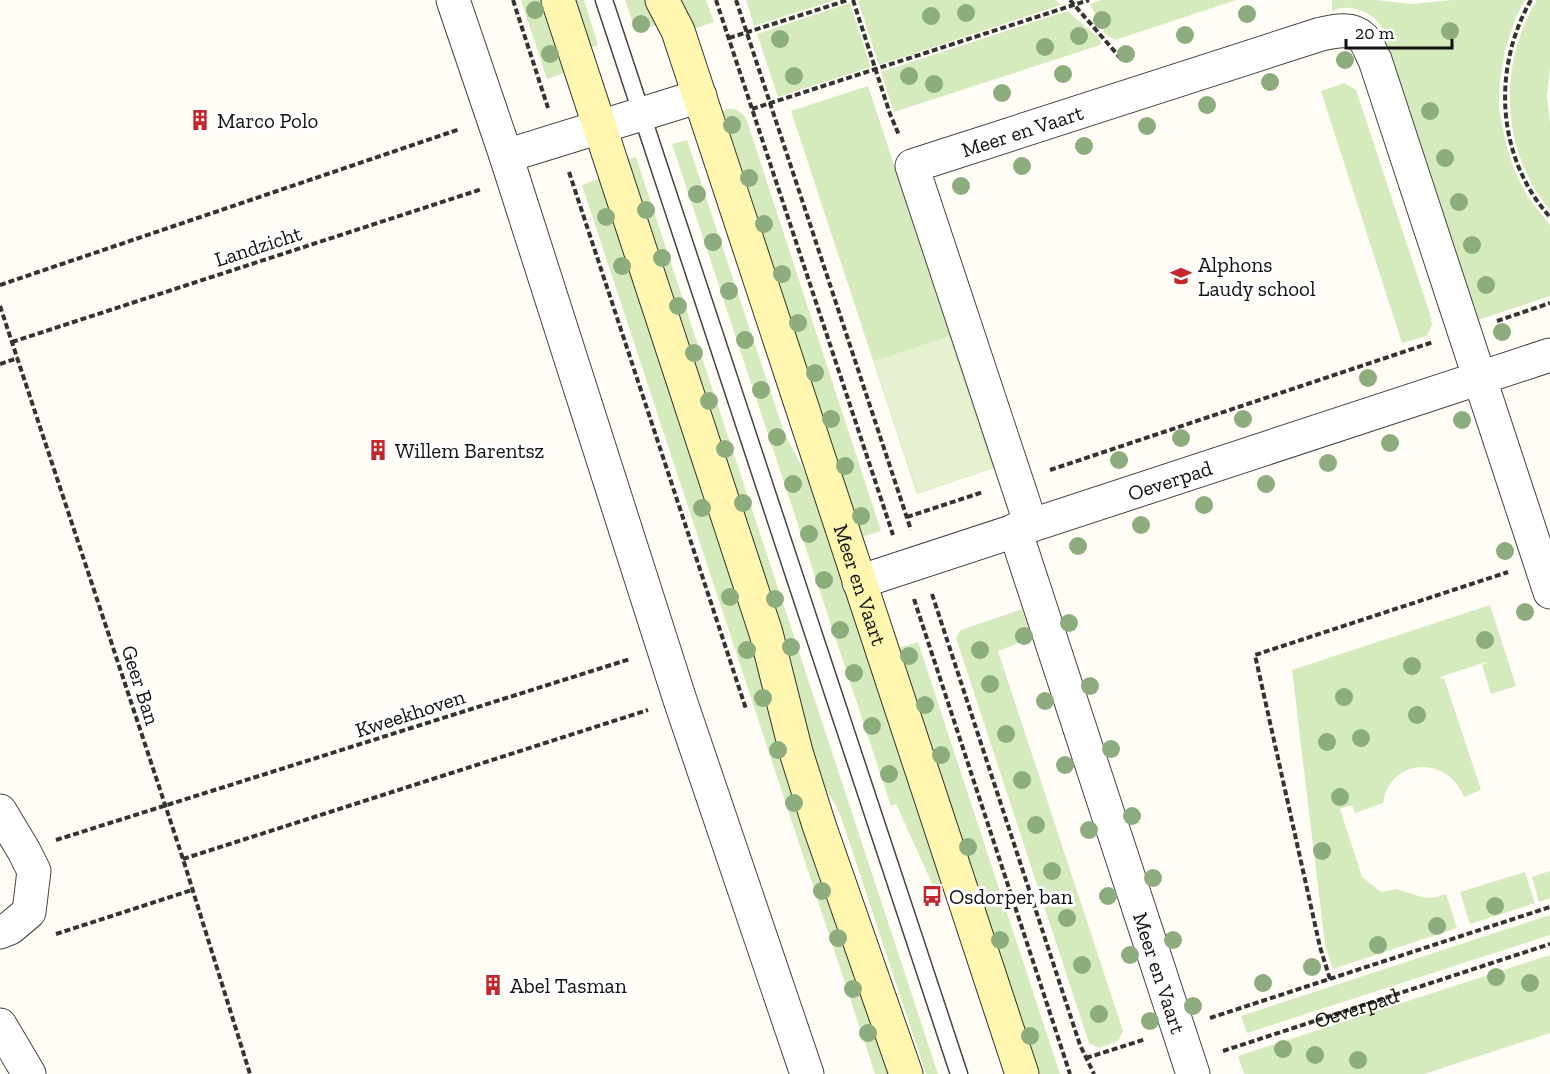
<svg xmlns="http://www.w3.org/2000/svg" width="1550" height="1074" viewBox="0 0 1550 1074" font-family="'Zilla Slab',serif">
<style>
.green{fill:#d5ebbd}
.pitch{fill:#e6f2cf}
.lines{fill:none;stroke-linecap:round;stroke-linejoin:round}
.service-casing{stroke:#444;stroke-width:19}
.minor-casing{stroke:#444;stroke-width:35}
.secondary-casing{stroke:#333;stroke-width:35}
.path{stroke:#333;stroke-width:4;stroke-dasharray:6 3;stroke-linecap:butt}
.service{stroke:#fff;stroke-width:16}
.minor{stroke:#fff;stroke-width:33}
.secondary{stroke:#fff6b0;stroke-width:33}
.tree{fill:#8dad7f}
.labels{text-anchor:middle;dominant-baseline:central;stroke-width:6;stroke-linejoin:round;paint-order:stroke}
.poi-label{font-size:21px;fill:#111;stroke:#fff;text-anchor:start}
.street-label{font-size:21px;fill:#111;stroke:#fff}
</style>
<rect width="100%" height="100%" fill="#fffdf5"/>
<g class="green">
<path d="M521,0H548L572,71L547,79Z"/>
<path d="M568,0H584L598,45L585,50Z"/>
<path d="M625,0H645L662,23L636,32Z"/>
<path d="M678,0H706L714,22L688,31Z"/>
<path d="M746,0H835L754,26Z"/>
<path d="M861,0H1055L1061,5L879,65L858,1Z"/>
<path d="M1101,0H1236L1115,40L1105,34L1090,4Z"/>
<path d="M1332,0H1375L1411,4L1453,0H1525L1516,17L1505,50L1500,80L1499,108L1506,144L1514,170L1528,197L1550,225V296L1478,320L1381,26C1370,10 1349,3 1332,11Z"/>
<path d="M1537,0H1550V68L1547,95L1550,125V210C1501,151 1497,65 1537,0Z"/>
<path d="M850,3L871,67L778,97L757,34Z"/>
<path d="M1067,11L1099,38L1101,42L1100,45L894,112L881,72Z"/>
<path d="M1345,83L1356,90L1431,317L1432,325L1427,336L1402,343L1321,91Z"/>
<path d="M868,86L994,468L917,494L791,111Z"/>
<path d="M728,109C736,108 741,112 746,118L881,531L855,539L718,112Z"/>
<path d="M687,140L785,435L818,496L949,883L934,888L897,806L896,804L891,806L672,144Z"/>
<path d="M636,157L938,1074H926L842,820L838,810L808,758L621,162Z"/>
<path d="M606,176L889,1074H875L582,185Z"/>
<path d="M1490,605L1516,686L1491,694L1482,665L1487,663L1486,662L1440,677L1441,679L1444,678L1481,790L1464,797C1448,755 1390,757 1383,803L1355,813L1352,805L1340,809L1362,877L1381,892L1396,889L1425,898L1436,897L1446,894L1457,928L1333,969L1325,945L1292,670Z"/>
<path d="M1022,609L1032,638L998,651L1123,1031L1118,1041L1099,1048L1089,1043L956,638L961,630Z"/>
<path d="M918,642L1060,1074H1031L891,650Z"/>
<path d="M1550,871V898L1539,902L1532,877Z"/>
<path d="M1525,872L1535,903L1470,924L1460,892Z"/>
<path d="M1550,915V935L1247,1033L1241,1016Z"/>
<path d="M1550,955V1033L1424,1074H1244L1238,1056Z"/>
</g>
<path class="pitch" d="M949,336L992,468L918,493L874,361Z"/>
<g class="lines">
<defs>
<path id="service" d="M604,0L959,1074"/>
<g id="minor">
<path d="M453,0L506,156L680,700L807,1074"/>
<path d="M506,156L700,96"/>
<path id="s2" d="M1031,525L912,166L1321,34C1335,31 1352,27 1363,38C1368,43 1371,53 1375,60L1550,592"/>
<path id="s3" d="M1015,530L1193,1074"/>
<path id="s4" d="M859,582L1550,355"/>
<path d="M0,811L24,851L34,871L29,912L10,928L0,932"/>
<path d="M0,1025L29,1074"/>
</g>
<g id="secondary">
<path d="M558,0L766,633L796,752L819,825L906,1074"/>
<path id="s5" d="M662,0L678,31L1022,1074"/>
</g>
</defs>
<use href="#service" class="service-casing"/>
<use href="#minor" class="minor-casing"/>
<use href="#secondary" class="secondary-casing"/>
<g class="path">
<path d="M513,0L548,108"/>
<path d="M716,0L893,535"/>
<path d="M736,0L911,530"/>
<path d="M853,0L890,114L899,135"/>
<path d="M1070,0L1123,61"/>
<path d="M1531,0C1492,68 1496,157 1550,217"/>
<path d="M729,38L848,0"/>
<path d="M752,109L1089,0"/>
<path d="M569,172L746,709"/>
<path d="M0,285L460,129"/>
<path d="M0,306L183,859L250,1074"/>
<path d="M1497,321L1550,303"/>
<path d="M12,342L482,189"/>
<path d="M0,364L18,358"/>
<path d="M1050,470L1433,342"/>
<path d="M907,517L983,492"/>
<path d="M932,594L1080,1045L1094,1074"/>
<path d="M914,599L1070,1074"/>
<path d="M56,840L630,659"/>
<path d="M183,859L648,710"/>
<path d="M56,934L192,890"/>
<path d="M1330,979L1320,947L1255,655L1508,572"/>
<path d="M1210,1018L1550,907"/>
<path id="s1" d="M1223,1051L1550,944"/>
<path d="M1086,1058L1146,1039"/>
</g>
<use href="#service" class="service"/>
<use href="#minor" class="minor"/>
<use href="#secondary" class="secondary"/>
</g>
<g class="tree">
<circle cx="535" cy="10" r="9"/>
<circle cx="966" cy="13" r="9"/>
<circle cx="1247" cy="14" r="9"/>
<circle cx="931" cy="16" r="9"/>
<circle cx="1102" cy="20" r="9"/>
<circle cx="641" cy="24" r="9"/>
<circle cx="1450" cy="31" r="9"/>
<circle cx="1185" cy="35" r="9"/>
<circle cx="1079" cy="36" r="9"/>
<circle cx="780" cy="39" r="9"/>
<circle cx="1045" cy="47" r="9"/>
<circle cx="550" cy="54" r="9"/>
<circle cx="1126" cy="54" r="9"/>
<circle cx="1345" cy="60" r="9"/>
<circle cx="1063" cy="74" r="9"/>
<circle cx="794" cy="76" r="9"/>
<circle cx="909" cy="76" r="9"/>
<circle cx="1270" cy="82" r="9"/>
<circle cx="934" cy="84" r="9"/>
<circle cx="1002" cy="93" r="9"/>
<circle cx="1207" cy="105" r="9"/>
<circle cx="1430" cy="111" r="9"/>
<circle cx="732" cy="125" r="9"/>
<circle cx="1147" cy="126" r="9"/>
<circle cx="1084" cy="146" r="9"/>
<circle cx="1445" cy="158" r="9"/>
<circle cx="1022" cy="166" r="9"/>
<circle cx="749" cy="178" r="9"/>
<circle cx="961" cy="186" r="9"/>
<circle cx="697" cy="194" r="9"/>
<circle cx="1459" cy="202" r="9"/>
<circle cx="646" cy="210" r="9"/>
<circle cx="606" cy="217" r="9"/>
<circle cx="764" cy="224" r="9"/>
<circle cx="713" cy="242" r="9"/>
<circle cx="1472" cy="245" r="9"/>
<circle cx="662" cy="258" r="9"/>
<circle cx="622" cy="266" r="9"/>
<circle cx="782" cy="274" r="9"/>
<circle cx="1486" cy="285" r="9"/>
<circle cx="729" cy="291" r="9"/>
<circle cx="678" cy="306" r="9"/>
<circle cx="798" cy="323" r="9"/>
<circle cx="1502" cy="332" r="9"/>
<circle cx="745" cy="340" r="9"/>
<circle cx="694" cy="353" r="9"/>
<circle cx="815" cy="373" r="9"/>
<circle cx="1368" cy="378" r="9"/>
<circle cx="761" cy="390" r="9"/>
<circle cx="709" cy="401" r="9"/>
<circle cx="831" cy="419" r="9"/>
<circle cx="1243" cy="419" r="9"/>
<circle cx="1462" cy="420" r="9"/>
<circle cx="777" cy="437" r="9"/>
<circle cx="1181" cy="438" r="9"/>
<circle cx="1390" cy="443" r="9"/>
<circle cx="725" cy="449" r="9"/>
<circle cx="1119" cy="460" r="9"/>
<circle cx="1328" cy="463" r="9"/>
<circle cx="845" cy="466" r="9"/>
<circle cx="793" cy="484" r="9"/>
<circle cx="1266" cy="484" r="9"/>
<circle cx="743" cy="503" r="9"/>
<circle cx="1204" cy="505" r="9"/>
<circle cx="702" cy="508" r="9"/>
<circle cx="861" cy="516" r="9"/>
<circle cx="1141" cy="525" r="9"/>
<circle cx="809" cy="534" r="9"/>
<circle cx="1078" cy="546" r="9"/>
<circle cx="1505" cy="551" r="9"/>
<circle cx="824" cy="580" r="9"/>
<circle cx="730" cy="597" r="9"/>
<circle cx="775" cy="599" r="9"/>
<circle cx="1525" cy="612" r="9"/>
<circle cx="1069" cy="623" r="9"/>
<circle cx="840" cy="630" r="9"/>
<circle cx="1024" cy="636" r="9"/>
<circle cx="1485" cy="640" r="9"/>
<circle cx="791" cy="647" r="9"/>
<circle cx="747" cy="650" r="9"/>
<circle cx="980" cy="650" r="9"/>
<circle cx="909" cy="656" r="9"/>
<circle cx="1412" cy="666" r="9"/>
<circle cx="854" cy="673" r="9"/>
<circle cx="990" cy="684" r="9"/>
<circle cx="1090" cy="686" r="9"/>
<circle cx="1344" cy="697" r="9"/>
<circle cx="763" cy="698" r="9"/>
<circle cx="1045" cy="701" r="9"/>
<circle cx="925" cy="705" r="9"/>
<circle cx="1417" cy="715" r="9"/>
<circle cx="872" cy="726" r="9"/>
<circle cx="1006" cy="734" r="9"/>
<circle cx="1361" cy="738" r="9"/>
<circle cx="1327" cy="742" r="9"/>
<circle cx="1111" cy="749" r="9"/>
<circle cx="778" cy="750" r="9"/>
<circle cx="941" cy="755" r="9"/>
<circle cx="1065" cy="765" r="9"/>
<circle cx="889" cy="774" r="9"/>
<circle cx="1022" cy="780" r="9"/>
<circle cx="1340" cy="797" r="9"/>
<circle cx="794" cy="803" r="9"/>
<circle cx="1132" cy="816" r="9"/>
<circle cx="1036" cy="825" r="9"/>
<circle cx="1089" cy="830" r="9"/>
<circle cx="968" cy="847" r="9"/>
<circle cx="1322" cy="851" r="9"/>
<circle cx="1052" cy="871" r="9"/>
<circle cx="1153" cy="878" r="9"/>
<circle cx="822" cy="891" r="9"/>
<circle cx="1108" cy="896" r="9"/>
<circle cx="1495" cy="906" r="9"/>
<circle cx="1067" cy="918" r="9"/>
<circle cx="1437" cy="926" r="9"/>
<circle cx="838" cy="938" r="9"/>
<circle cx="1000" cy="940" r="9"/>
<circle cx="1173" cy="940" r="9"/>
<circle cx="1378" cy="945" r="9"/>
<circle cx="1130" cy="955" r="9"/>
<circle cx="1082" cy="965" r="9"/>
<circle cx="1312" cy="967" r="9"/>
<circle cx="1496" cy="977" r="9"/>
<circle cx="1263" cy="983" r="9"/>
<circle cx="1530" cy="983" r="9"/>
<circle cx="853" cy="989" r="9"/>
<circle cx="1193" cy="1006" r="9"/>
<circle cx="1099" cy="1014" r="9"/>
<circle cx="1150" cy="1021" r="9"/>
<circle cx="868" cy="1033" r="9"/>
<circle cx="1030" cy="1036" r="9"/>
<circle cx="1283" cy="1049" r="9"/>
<circle cx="1315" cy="1055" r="9"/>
<circle cx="1358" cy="1060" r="9"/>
</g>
<defs>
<symbol id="building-bare" viewBox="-9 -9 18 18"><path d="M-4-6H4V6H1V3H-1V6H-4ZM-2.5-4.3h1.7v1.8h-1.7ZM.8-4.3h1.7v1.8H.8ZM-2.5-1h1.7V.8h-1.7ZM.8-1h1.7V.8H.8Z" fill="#c4262e" stroke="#fff" stroke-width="2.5" paint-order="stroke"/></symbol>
<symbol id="school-bare" viewBox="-9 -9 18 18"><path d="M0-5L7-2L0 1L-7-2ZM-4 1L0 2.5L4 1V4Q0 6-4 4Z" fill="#c4262e" stroke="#fff" stroke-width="2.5" paint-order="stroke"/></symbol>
<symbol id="bus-bare" viewBox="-9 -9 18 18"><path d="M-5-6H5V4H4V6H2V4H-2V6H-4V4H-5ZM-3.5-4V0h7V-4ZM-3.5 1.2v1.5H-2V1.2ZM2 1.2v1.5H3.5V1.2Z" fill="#c4262e" stroke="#fff" stroke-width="2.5" paint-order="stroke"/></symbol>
</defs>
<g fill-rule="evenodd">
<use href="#building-bare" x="185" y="105" width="30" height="30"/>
<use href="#school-bare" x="1166" y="261" width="30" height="30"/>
<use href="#building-bare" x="363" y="435" width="30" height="30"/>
<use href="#bus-bare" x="917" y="881" width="30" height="30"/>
<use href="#building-bare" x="478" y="970" width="30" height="30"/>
</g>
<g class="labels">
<g class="poi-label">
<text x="217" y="120">Marco Polo</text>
<text x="1198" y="264">Alphons<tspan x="1198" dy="24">Laudy school</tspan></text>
<text x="395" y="450">Willem Barentsz</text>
<text x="949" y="896">Osdorper ban</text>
<text x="510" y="985">Abel Tasman</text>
</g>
<g class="street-label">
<text stroke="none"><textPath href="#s2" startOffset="494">Meer en Vaart</textPath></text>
<text transform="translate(258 246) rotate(-18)">Landzicht</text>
<text stroke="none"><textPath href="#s4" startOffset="327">Oeverpad</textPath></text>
<text stroke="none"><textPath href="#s5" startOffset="618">Meer en Vaart</textPath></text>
<text transform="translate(141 685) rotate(72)">Geer Ban</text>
<text transform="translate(410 713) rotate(-18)">Kweekhoven</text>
<text stroke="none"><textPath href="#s3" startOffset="466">Meer en Vaart</textPath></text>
<text stroke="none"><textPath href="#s1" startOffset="140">Oeverpad</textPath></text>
</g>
</g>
<path d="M1346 39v9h106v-9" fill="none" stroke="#111111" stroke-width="3"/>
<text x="1355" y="39" font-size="18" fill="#111111" stroke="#ffffff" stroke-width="4.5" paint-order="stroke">20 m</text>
</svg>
